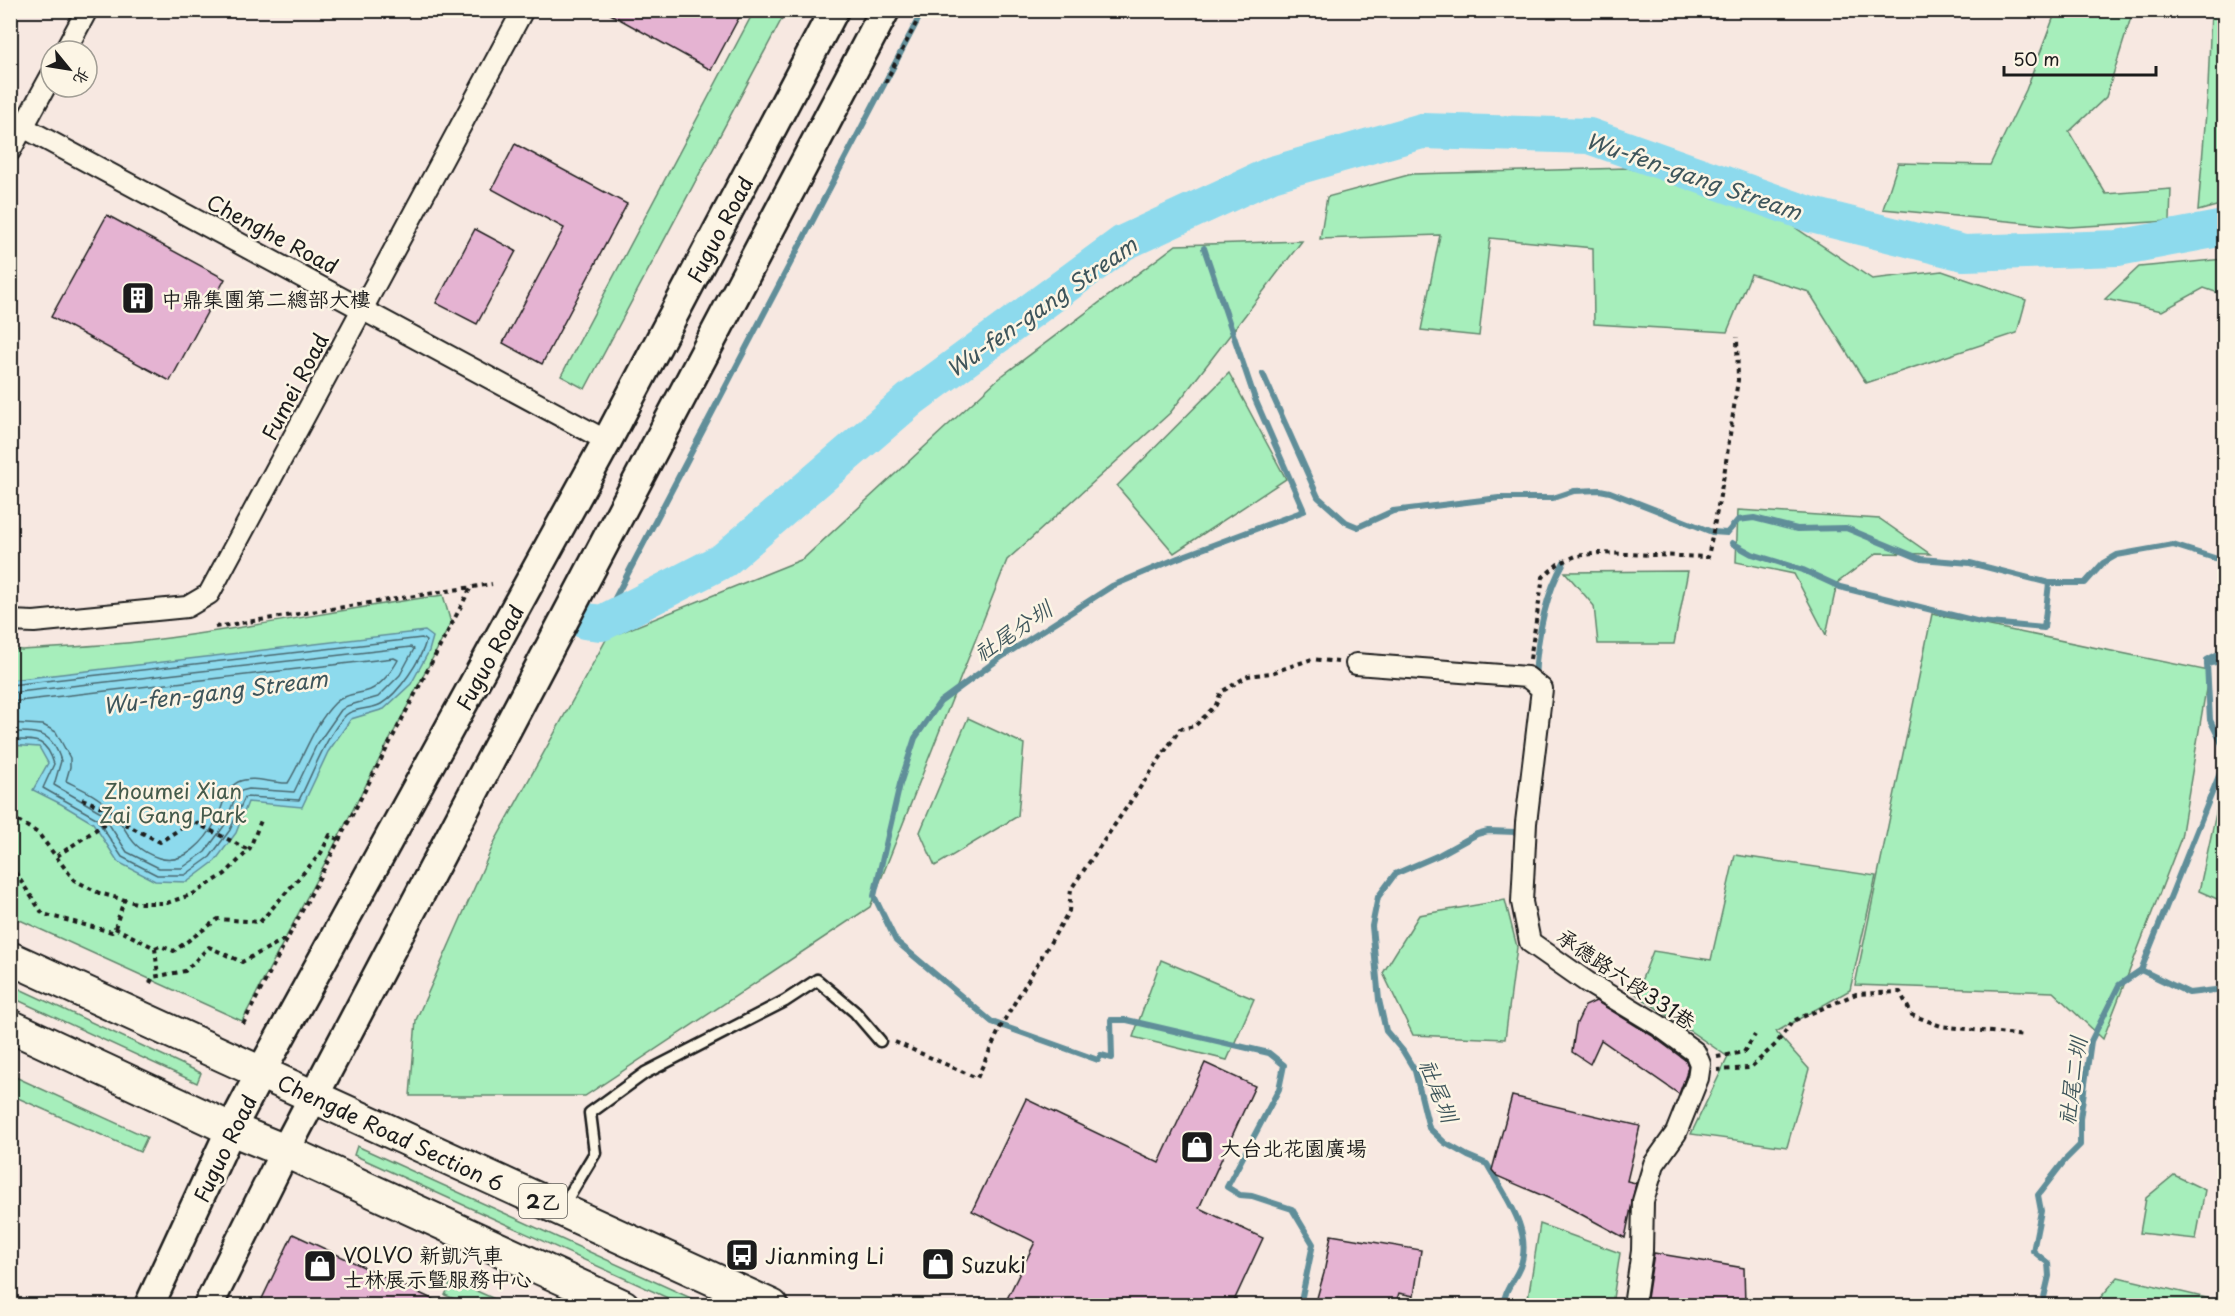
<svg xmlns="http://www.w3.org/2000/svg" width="2235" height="1316" viewBox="0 0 2235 1316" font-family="'Playpen Sans','LXGW WenKai TC',sans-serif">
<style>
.green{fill:#a6eebb;stroke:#61856c;stroke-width:1.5}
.water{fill:#8ddaed;stroke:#608e99;stroke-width:1.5}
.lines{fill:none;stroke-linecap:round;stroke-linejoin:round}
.shore{stroke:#496870;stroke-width:1.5}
.stream{stroke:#608e99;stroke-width:6}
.river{stroke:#8ddaed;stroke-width:36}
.building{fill:#e5b3d2;stroke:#1c1c1c;stroke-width:1.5}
.lane-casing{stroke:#1c1c1c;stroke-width:15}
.street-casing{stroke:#1c1c1c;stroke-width:24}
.secondary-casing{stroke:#1c1c1c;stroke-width:33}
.primary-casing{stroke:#1c1c1c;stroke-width:36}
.path{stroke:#1c1c1c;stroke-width:4;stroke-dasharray:4.5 4.5;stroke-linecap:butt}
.lane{stroke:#fcf5e5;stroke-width:10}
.street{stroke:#fcf5e5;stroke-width:20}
.secondary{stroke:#fcf5e5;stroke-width:28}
.primary{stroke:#fcf5e5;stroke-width:32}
.labels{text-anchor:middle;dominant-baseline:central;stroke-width:5;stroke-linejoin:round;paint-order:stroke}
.shield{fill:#fcf5e5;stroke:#5f5d58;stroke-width:1.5}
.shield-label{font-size:20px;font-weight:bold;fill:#1c1c1c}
.street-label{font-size:21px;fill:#1c1c1c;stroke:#fcf5e5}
.poi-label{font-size:21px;fill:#1c1c1c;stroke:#fcf5e5;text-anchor:start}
.park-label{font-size:21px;fill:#455b4c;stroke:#fcf5e5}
.water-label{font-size:22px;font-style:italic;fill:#3e555b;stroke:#fcf5e5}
</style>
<rect width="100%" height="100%" fill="#f7e8e1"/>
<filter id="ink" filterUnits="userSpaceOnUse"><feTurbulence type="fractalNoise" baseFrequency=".0167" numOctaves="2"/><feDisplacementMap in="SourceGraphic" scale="12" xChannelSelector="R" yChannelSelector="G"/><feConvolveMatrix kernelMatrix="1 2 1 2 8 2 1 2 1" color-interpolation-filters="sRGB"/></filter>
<g filter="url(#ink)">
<g class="green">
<path d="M754,11H786L585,389L561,376Z"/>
<path d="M2056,11H2133L2106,97L2069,132L2106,194L2171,189L2170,221L2069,227L1883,209L1898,163L1990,165L2026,90Z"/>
<path d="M2211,11H2224V204L2198,211L2208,88Z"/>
<path d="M1628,168L1769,210L1872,279L1942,271L2026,300L2017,333L1866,383L1809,292L1751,274L1727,332L1594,324L1593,248L1490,238L1479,336L1421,330L1440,235L1320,239L1327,197L1412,174Z"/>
<path d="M1302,241L1170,413L1007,560L870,907L585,1096H410L416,1020L495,841L607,638L803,559L999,378L1176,245Z"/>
<path d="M2224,259V295L2204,288L2162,311L2105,299L2139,267Z"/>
<path d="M1229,373L1286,479L1174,553L1117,486Z"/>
<path d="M1738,510L1880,519L1930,554L1877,553L1837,583L1826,635L1794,574L1736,562Z"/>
<path d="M1688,571L1674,644H1598L1594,606L1565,572Z"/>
<path d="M443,595L451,623L242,1021L11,916V649L22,650C63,647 104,646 145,641C245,629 343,609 443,595Z"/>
<path d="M1932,614L2209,671L2181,838L2103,1039L2053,992L1855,985Z"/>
<path d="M968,718L1024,744L1018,816L935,866L920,832Z"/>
<path d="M2224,777V902L2199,891Z"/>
<path d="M1735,855L1876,876L1850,990L1776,1032L1809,1069L1787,1147L1691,1134L1728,1057L1636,994L1653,951L1711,960Z"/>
<path d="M1505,900L1517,947L1505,1039L1413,1035L1383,973L1419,915Z"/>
<path d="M1161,960L1254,999L1227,1060L1133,1037Z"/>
<path d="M11,985L201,1073L197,1083L11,997Z"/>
<path d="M11,1075L147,1137L140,1152L11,1095Z"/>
<path d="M357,1146L706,1305H683L354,1155Z"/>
<path d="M2174,1175L2205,1190L2196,1239L2140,1233L2146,1198Z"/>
<path d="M1540,1224L1620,1253L1612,1305H1527Z"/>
<path d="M2118,1277L2224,1302V1305H2094Z"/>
<path d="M452,1280L508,1305H469L445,1295Z"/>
</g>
<path class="water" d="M425,631L433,637L429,651L411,684L384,709L351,719L328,752L302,807L248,802L236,833L215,861L187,882L155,881L118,862L93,823L61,804L33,790L48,763L39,747L11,745V680Z"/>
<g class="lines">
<g class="shore">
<path d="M10,685L422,638L426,641C421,660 399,693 381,704C371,710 355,707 346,715C326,735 312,775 299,800L245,797L230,830L210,857L185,875H157L122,857L96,818L43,788L54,764C46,737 35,740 10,740"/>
<path d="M10,693L411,647L414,649L400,675L378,697L347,706L341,710L316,746L294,792L249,789L241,791L235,798L224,826L205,852L182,868H159L127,852L101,812L54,785L61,761C52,731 39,732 10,732"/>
<path d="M10,702L394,658L398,660C393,670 380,686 370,690C359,694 344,694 335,703C313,725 304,757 288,783C273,784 253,775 238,782C224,789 223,808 216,821C206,840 184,866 159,858C127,848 129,828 109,808C99,796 80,788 66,781L70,767V758L56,732L43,725L10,723"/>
</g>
<g class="stream">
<path d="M1204,248L1255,399L1304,511L1178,558L1112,586L1000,658L940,702L915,738L900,784L874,896L896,941L992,1022L1098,1060L1101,1055L1112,1058L1111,1020H1127L1269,1053L1284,1065L1279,1089L1227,1187L1240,1195L1252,1196L1292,1209L1313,1244L1300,1306"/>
<path d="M1263,374L1318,497L1346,522L1358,527L1393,511L1499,498H1553L1574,491L1600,490L1610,492L1712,532L1727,533L1738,520L1754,518L1797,529L1846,528L1921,559L1970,563L2049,583H2085L2103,563L2117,555L2173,545L2224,561"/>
<path d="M1732,543L1752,554L1803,570L1840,587L1980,622L2044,628L2049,583"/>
<path d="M602,623L923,10"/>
<path d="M2224,651L2207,660V664L2210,720L2224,748"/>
<path d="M2207,664L2224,660"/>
<path d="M1535,678C1537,639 1544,597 1564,562"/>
<path d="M2141,970L2189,993L2224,989"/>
<path d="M1503,1306C1506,1285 1513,1284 1520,1267C1534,1231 1504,1195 1487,1164L1468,1156L1445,1143L1429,1128L1415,1071L1403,1051L1386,1031L1379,1000L1372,926L1378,897L1395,874L1439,855L1477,834L1488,831L1516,832L1519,825"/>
<path d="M2042,1306L2049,1276L2048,1263L2033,1251L2041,1211L2038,1195L2065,1160L2080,1145V1119L2091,1041L2119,985L2141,970L2224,763"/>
</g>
<path class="river" d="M585,621L602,623L724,560L911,399L1123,243L1272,174L1422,131L1589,136L1812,215L1964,253L2118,248L2224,228"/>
</g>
<g class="building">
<path d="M603,10H743L711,70Z"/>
<path d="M515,144L627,204L542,364L503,343L564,228L492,189Z"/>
<path d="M107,215L225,279L170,381L51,317Z"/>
<path d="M475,229L516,251L477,324L436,303Z"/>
<path d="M1596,1001L1651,1035L1685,1060L1688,1066L1686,1075L1679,1094L1601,1040L1590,1064L1572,1052L1576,1025L1585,1006Z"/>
<path d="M1205,1063L1255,1086L1199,1208L1263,1238L1232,1305H1004L1035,1242L972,1211L1026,1099L1159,1163Z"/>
<path d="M1512,1096L1640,1126L1627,1181L1636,1183L1625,1238L1562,1204L1497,1176L1492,1170Z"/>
<path d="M293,1234L445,1305H259Z"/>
<path d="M1331,1235L1421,1250L1414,1296L1399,1293L1395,1305H1315L1324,1273Z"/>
<path d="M1654,1253L1744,1268L1745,1305H1646Z"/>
</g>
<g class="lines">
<defs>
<path id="lane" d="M563,1206L595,1153L590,1113L645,1073L785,1001L817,980L855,1012L880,1041"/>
<g id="street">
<path d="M65,51L87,10"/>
<path d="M10,120L607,441"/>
<path d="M10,151L51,76"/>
<path d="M10,621L34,622L187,607L209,594L523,10"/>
<path d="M1356,664L1527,677L1542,689L1526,823L1522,902L1530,942L1587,982L1658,1025L1695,1052L1700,1064L1698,1078L1676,1133L1654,1164L1643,1201L1642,1251L1634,1306"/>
</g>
<g id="secondary">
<path d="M149,1306L231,1129L261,1072L607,441L834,10"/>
<path d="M208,1306L285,1151L885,10"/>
</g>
<g id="primary">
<path d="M10,958L772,1306"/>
<path d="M10,1026L231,1129L285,1151L623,1306"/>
</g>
</defs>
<use href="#lane" class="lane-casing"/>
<use href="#street" class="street-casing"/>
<use href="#secondary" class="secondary-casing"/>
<use href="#primary" class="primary-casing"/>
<g class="path">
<path d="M885,83L923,10"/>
<path d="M215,627L492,584"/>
<path d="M1530,659L1543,577L1558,564L1576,556L1600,553L1708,557L1724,475L1738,380L1737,337"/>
<path d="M82,799L111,811L113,818"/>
<path d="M10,816L38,833L74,880L99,893L136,903H167L193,894L225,874L249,850L262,818"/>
<path d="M57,856L113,818L160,842L192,821L249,850"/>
<path d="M10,865L43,914L112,932L115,928L155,948L160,946L174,951L218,919L260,922L321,853L330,835L339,840"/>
<path d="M115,928L124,900"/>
<path d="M155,948L158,976"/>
<path d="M150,983L153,977L185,971L209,947L242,962L283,940L286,941"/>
<path d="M243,1024L471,587"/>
<path d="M895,1042L977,1078L1002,1024L1069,911L1071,889L1180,729L1195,726L1216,705L1221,692L1248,676L1271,673L1312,659L1338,662"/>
<path d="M1717,1057L1744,1052L1755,1035"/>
<path d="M1717,1070L1750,1068L1776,1044L1793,1021L1856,994L1900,992L1912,1015L1941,1026L2024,1036"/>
</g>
<use href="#lane" class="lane"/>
<use href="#street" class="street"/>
<use href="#secondary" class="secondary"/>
<use href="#primary" class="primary"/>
</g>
</g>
<defs>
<symbol id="building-square" viewBox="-11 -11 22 22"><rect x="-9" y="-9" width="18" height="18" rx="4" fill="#1c1c1c" stroke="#fcf5e5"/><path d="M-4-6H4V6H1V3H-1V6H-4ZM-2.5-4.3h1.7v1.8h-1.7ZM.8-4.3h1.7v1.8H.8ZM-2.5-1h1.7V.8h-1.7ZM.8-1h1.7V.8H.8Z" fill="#fff"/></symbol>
<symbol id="shop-square" viewBox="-11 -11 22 22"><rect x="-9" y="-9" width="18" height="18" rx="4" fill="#1c1c1c" stroke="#fcf5e5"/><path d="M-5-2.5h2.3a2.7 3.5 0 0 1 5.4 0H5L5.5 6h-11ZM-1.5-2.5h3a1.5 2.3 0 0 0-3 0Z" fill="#fff"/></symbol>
<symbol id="bus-square" viewBox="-11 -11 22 22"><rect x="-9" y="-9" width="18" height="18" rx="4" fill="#1c1c1c" stroke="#fcf5e5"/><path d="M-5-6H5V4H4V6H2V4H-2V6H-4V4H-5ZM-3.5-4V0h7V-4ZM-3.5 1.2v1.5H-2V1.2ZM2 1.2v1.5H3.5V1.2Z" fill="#fff"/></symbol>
</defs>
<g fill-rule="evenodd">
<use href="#building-square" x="119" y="279" width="38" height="38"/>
<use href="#shop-square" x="1178" y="1128" width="38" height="38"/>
<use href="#bus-square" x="723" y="1236" width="38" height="38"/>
<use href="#shop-square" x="919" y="1245" width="38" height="38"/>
<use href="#shop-square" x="301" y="1247" width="38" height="38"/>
</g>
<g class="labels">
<rect class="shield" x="519" y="1184" width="48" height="34" rx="4.5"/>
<g class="shield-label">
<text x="543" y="1201">2乙</text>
</g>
<g class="street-label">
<text transform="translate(719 229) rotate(-62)">Fuguo Road</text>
<text transform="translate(273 233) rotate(28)">Chenghe Road</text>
<text transform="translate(294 386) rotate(-62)">Fumei Road</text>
<text transform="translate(489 657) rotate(-61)">Fuguo Road</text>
<text transform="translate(1627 978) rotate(34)">承德路六段331巷</text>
<text transform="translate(391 1132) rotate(25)">Chengde Road Section 6</text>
<text transform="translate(224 1148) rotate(-64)">Fuguo Road</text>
</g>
<g class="poi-label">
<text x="161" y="298">中鼎集團第二總部大樓</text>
<text x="1220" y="1147">大台北花園廣場</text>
<text x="343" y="1254">VOLVO 新凱汽車<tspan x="343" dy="24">士林展示暨服務中心</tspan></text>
<text x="765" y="1255">Jianming Li</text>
<text x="961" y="1264">Suzuki</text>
</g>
<g class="park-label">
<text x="173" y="790">Zhoumei Xian<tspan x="173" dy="24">Zai Gang Park</tspan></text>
</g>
<g class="water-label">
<text transform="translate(1694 175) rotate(19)">Wu-fen-gang Stream</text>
<text transform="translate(1041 306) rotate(-35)">Wu-fen-gang Stream</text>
<text transform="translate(1012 630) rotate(-34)">社尾分圳</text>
<text transform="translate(215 691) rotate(-7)">Wu-fen-gang Stream</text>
<text transform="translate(2071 1081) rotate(-82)">社尾二圳</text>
<text transform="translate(1440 1090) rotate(68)">社尾圳</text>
</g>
</g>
<rect width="2235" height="1316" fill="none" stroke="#fcf5e5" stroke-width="36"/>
<rect x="18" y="18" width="2199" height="1280" fill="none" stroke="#1c1c1c" stroke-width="2" filter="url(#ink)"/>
<g transform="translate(69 69) rotate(120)"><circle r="28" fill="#fcf5e5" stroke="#a29e95" stroke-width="1.5"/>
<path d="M0-4.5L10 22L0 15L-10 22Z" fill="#1c1c1c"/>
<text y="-9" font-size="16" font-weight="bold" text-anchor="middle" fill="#1c1c1c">北</text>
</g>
<path d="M2004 66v9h152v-9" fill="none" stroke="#1c1c1c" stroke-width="3"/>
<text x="2013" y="66" font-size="18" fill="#1c1c1c" stroke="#fcf5e5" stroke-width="4.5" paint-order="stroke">50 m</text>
</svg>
